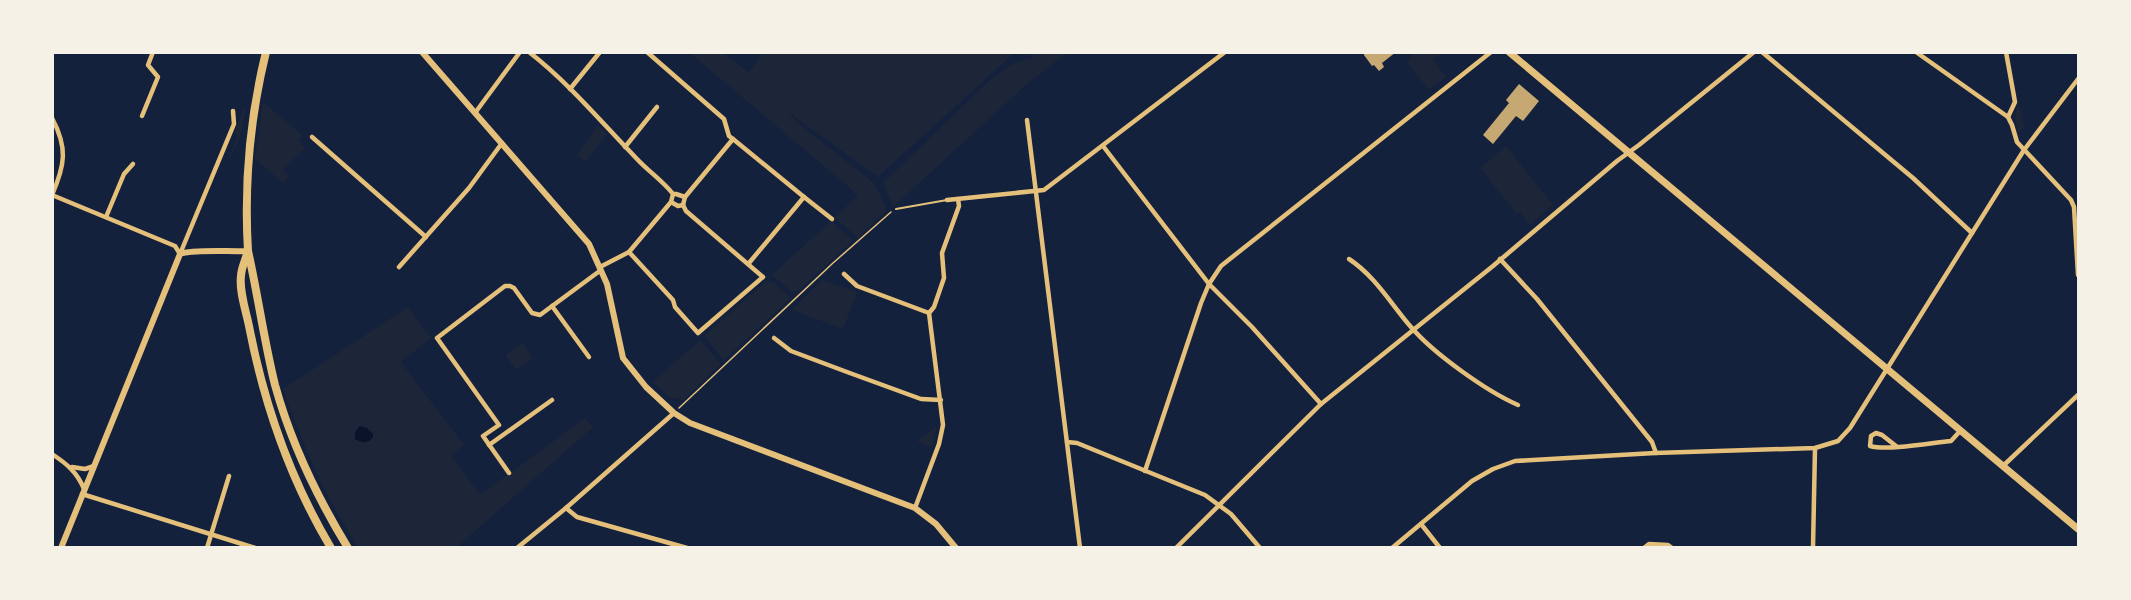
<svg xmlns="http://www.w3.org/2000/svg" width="2131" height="600" viewBox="0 0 2131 600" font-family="'Asap Condensed',sans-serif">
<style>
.green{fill:#1d2539}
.water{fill:#0b132b}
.building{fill:#c6a872}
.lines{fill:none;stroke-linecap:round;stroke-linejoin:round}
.path{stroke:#e5c07b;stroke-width:1.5}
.service{stroke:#e5c07b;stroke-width:2}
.minor{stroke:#e5c07b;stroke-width:4.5}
.tertiary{stroke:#e5c07b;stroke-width:6}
.secondary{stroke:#e5c07b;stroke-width:7}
.primary{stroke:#e5c07b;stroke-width:8}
.trunk{stroke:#e5c07b;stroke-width:8}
</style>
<rect width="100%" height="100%" fill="#14213d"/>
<g class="green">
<path d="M690,53H723L749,73L762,53H1014L878,177L787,111L798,123L875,184L886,208L884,213L858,238L835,218L858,195Z"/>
<path d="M1029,53H1067L1027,84L893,207L883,183L989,81C1003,70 1015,60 1033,58Z"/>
<path d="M1413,53H1435L1440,55L1433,60L1446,77L1429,90L1407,63Z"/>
<path d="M263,102L302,135L298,141L305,148L283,170L289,177L283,183L255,159Z"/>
<path d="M2019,104L2024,126L2018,134L2015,116Z"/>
<path d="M245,106L246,107L240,136L225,171L237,136L235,131Z"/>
<path d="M598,125L607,134L585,162L577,155Z"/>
<path d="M1506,146L1553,205L1530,225L1520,212L1517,214L1480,168Z"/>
<path d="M831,221L853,241L798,291L793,292L772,275Z"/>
<path d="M822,280L857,292L843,329L792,310Z"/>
<path d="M766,281L774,283L791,298L724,360L704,336Z"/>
<path d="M408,307L431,338L401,362L464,445L451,456L480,495L585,418L593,427L457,547H358C326,498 302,444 283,389Z"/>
<path d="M700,340L721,364L683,400L669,397L653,382Z"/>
<path d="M522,343L533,358L516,370L505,355Z"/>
<path d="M936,427L932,448L917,441Z"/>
</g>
<path class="water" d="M360,426L367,428L373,434V437C368,445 360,442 355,439V432Z"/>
<g class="building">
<path d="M1364,52H1396L1382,63L1384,67L1379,71L1374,65L1372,66L1364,55Z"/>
<path d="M1519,84L1539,101L1523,121L1516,116L1493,144L1483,135L1509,103L1506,100Z"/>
</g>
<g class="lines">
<path class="path" d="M679,408L833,263L891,212"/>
<path class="service" d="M896,209L947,200"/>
<g class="minor">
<path d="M529,52C569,83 602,123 637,159C648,171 663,181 673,194"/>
<path d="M647,52L724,119L729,136L733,139"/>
<path d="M1762,52L1913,178L1972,233"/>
<path d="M1916,52L2008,117L2012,125L2017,142L2071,200L2074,207L2078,275"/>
<path d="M2006,52L2015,102L2008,117"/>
<path d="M570,89L600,52"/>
<path d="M475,113L520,52"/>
<path d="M142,116L158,77L148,65L153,52"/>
<path d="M52,118C68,148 65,165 52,195"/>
<path d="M1027,120L1080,548"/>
<path d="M312,137L426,237"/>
<path d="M1103,146L1209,284L1252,327L1321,404"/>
<path d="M625,147L657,107"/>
<path d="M52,195L175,246L180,254"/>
<path d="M804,197L832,219"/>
<path d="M947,200L1044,190L1225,52"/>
<path d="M683,205L685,197L733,139L804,197L749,263"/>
<path d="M683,205L678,206L671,202L673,194H676L685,197"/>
<path d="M106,217L124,174L133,164"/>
<path d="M629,252L673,300L675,307L698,333L763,277L686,211L683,205"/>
<path d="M180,254L234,124L233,111"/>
<path d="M1349,259C1375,276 1391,304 1411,327C1433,353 1486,391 1518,405"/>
<path d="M1500,259L1537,299L1652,442L1656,453"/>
<path d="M399,267L469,188L502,143"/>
<path d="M600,267L629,252L671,202"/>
<path d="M844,274L857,286L929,313L943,425L939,444L915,508"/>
<path d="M552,306L589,357"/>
<path d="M929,313L934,307L944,278L942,253L959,206L958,199"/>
<path d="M774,338L791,351L847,372L921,399L941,400"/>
<path d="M1067,442L1077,443L1205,495L1231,514L1260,548"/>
<path d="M489,445L552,400"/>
<path d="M1896,446L1882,435L1876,433L1871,436L1870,446C1887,451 1931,443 1951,441L1961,430"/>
<path d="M52,454C67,464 77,472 84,489"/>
<path d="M2004,465L2078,395"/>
<path d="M72,467L85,469L94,466"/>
<path d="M1145,471L1201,303L1209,284L1221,266L1491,52"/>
<path d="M509,473L483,436L499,425L437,338L505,286H510L514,288L532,313L540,315L601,270"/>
<path d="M82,494L255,548"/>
<path d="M566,508L577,517L687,548"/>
<path d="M1421,524L1440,548"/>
<path d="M207,548L229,476"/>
<path d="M517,548L566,508L674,413"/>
<path d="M1176,548L1321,404L1493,266L1617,161L1639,145L1754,52"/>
<path d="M1392,548L1472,481L1493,469L1515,461L1655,453L1815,448L1838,441L1850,428L2024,150L2078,79"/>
<path d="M1644,548L1649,544L1668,545L1672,548"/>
<path d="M1813,548L1815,448"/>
</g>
<g class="tertiary">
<path d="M422,52L589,244L607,284L623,358L646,387L674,413L690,423L915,508L936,524L956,548"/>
<path d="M61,548L180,254C193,249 231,252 248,251"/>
</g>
<path class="secondary" d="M1509,52L2078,529"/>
<path class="primary" d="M248,251C244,184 250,117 266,52"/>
<g class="trunk">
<path d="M248,251C258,295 264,341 275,385C291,443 317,497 348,548"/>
<path d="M247,254C245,261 241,269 241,276C239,291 246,311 249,326C264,404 290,479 331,548"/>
</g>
</g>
<rect width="2131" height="600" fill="none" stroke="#f6f1e7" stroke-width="108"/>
</svg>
